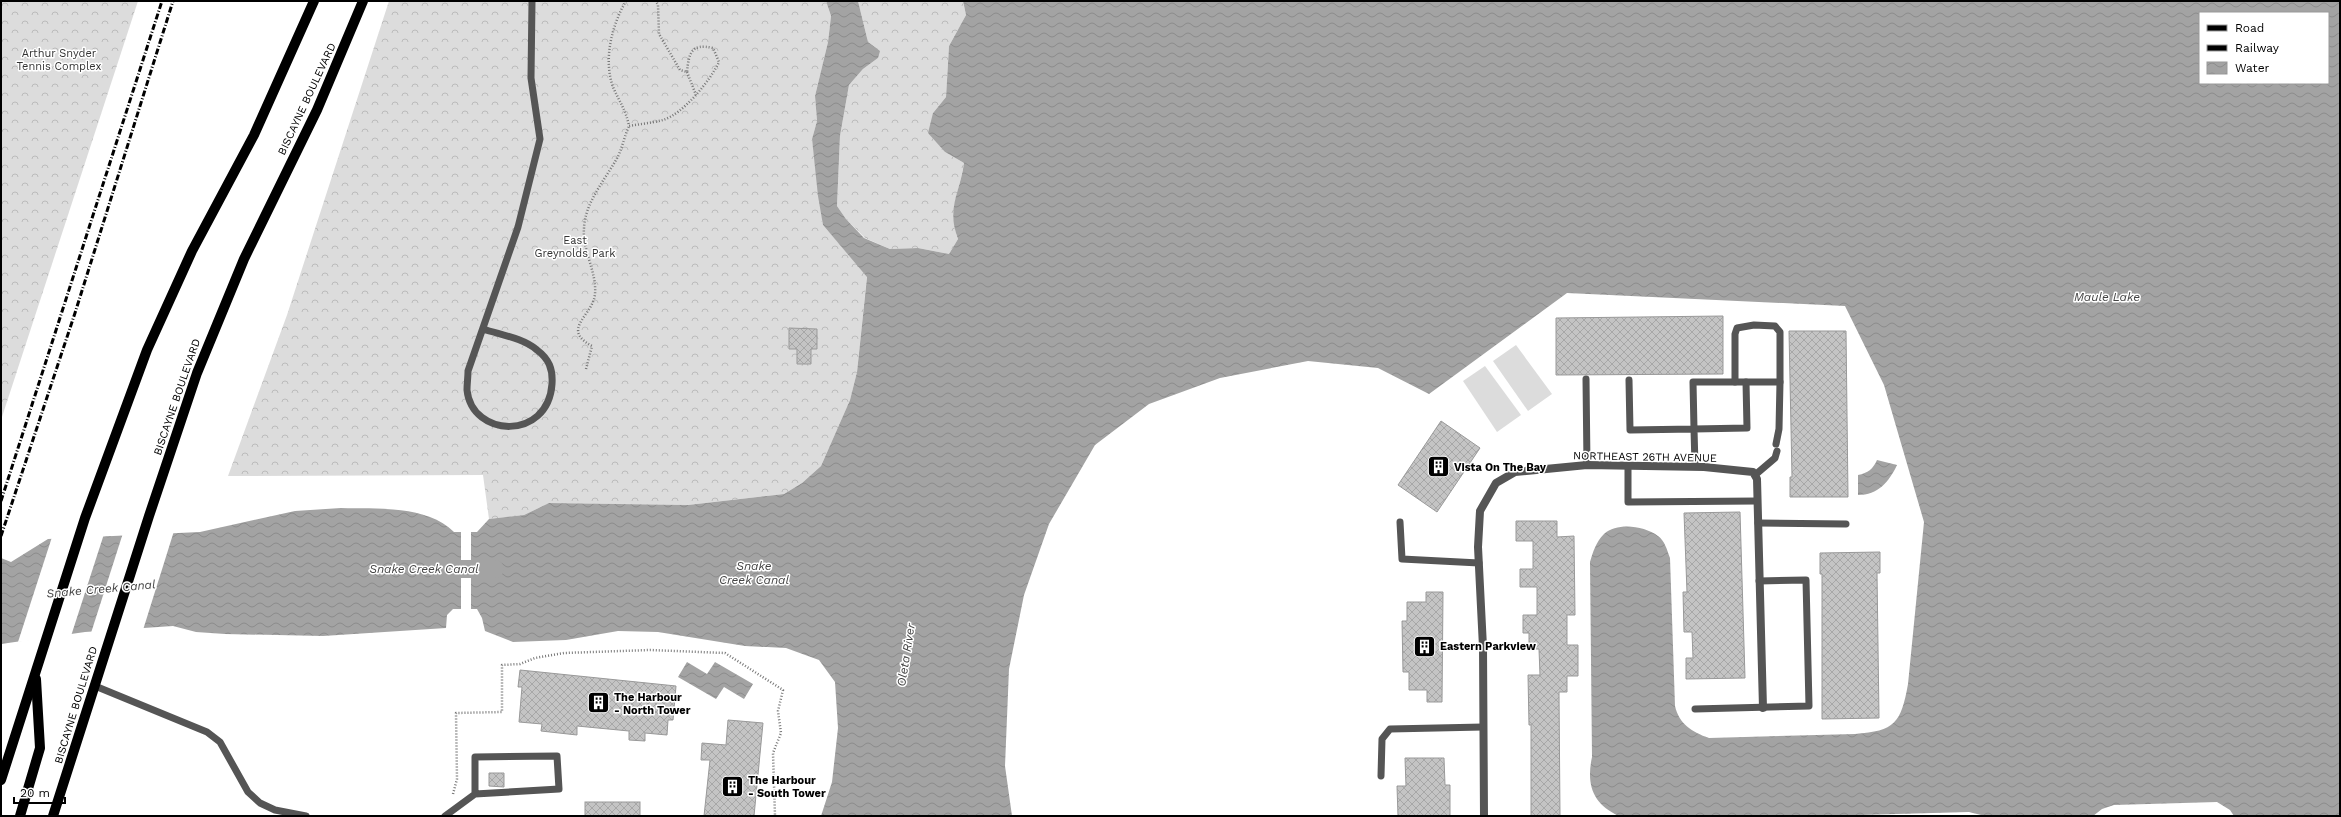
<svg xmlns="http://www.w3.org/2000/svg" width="2341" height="817" viewBox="0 0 2341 817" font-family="'Work Sans',sans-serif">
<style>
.grass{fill:#dcdcdc}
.forest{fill:url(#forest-crowns)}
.water{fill:url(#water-waves);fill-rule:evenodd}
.pier{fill:#fff}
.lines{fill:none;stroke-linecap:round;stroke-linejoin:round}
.canal{stroke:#a3a3a3;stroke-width:18}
.building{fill:url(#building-cross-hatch);stroke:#999}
.path{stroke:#777;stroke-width:2.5;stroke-dasharray:1 2;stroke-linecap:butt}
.service{stroke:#555;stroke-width:7}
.minor{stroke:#555;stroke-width:8}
.primary{stroke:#000;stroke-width:10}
.rail{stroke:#000;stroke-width:3;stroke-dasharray:6 2 1 2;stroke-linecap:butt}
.labels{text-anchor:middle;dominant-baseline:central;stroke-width:3;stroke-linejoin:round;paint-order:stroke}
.park-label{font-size:11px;fill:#333;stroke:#fff}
.street-label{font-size:11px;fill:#000;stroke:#fff}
.poi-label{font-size:11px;font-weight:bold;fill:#000;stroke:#fff;text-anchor:start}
.water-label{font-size:12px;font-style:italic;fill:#444;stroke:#fff}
</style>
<defs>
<pattern id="forest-crowns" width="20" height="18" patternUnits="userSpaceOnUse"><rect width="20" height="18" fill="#dcdcdc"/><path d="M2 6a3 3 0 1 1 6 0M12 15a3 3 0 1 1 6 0" fill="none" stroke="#bbb"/></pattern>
<pattern id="water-waves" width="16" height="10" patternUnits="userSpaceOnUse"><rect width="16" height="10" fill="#a3a3a3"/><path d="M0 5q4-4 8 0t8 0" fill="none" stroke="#8b8b8b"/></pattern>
<pattern id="building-cross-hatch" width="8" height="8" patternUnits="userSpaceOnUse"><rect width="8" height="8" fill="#c4c4c4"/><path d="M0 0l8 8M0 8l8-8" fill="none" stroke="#a7a7a7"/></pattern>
</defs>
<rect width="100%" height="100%" fill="#fff"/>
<g class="grass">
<path d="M1516,345L1552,394L1528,411L1493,361Z"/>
<path d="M1485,366L1521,415L1497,432L1463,381Z"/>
</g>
<g class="forest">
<path d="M1,1H138L1,420Z"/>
<path d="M389,1H826L831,16L828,42L815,96L817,121L812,139L823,225L867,276L857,372L850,400L821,466L802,483L784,494L688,505L549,503L524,515L489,519L483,475L228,476L287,315Z"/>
<path d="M858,1H963L966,15L949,46L946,97L933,113L945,152L964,163C960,191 947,210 958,239L949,254L918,248L890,249L865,238L846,219L837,206L840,136L849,85L863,69L878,58L868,42Z"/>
</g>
<g class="water">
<path d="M826,1H858L868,42L880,51L878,58L863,69L849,85L840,136L837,206L846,219L864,238L890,249L918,248L949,254L958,239C946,208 960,193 964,163L945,152L928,133L933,113L946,97L949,46L966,15L963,1H2340V816H2234L2230,810L2217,802L2114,805L2102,809L2093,816H1985L1969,812L1825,816H1619C1593,804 1586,785 1592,757L1590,562C1593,552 1596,542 1604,534C1618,522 1644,526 1658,536C1665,541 1667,550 1670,558L1675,706C1679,724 1692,732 1709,738L1855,734C1895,731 1901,723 1908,684L1924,522L1884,385L1845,306L1567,293L1429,394L1378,368L1308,361L1220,378L1149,404L1095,445L1049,524L1024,595L1009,669L1005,766L1012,816H821L832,782L838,728L835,682L819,660L786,648L745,646L658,632L618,631L566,640L513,642L485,631L482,618L477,609H471V532H477L489,519L524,515L549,503L688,505L784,494L802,483L821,466L850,400L857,372L867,277L823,225L818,196L812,139L817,121L815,96L828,42L831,16ZM2200,13H2328V83H2200Z"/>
<path d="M1877,460L1897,465C1889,482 1878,495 1858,495V475C1868,473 1873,469 1877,460Z"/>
<path d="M341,508C377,509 427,505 454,532H461V609H453L447,615L446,628L323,636L225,634L196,632L173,626L85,632L1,644V558L11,562L48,539L200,532L295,511Z"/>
<path d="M687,662L707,674L715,662L753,684L744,699L724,687L716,699L678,677Z"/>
</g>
<g class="pier">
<path d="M174,531L143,630L91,633L123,533Z"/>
<path d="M104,534L71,636L18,642L52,537Z"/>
</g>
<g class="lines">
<path class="canal" d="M436,569H495"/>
</g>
<g class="building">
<path d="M1723,316V374L1556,375V318Z"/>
<path d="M789,328L817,329V349H811V364H797V349H789Z"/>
<path d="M1789,331H1846L1848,497H1790V477H1792Z"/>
<path d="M1441,421L1480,448L1437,512L1398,485Z"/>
<path d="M1740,512L1745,678L1686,679V658H1693L1692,632H1684L1683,592H1687L1684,513Z"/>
<path d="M1516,521H1557V537L1574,536L1575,615H1567V645H1578V676H1567V692H1559L1560,816H1531V725H1529L1528,675H1540L1539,649H1529V633H1523V615H1537V587H1520V569H1533V541H1516Z"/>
<path d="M1880,552V573H1877L1879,718L1822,719V574H1820V553Z"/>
<path d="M1426,592H1443L1442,702H1427V690H1409V672H1403L1402,621H1407V602H1426Z"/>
<path d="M520,670L676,686L673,720H668L667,735L645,733V741L629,740V731L577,726V735L541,731L542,724L519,722L522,687H518Z"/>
<path d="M728,720L763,723L754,816H704L710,760H701L702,743L726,745Z"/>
<path d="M1405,758H1444L1445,785H1450V816H1398L1397,786H1406Z"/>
<path d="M489,773H504V787L489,786Z"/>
<rect x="585" y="802" width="55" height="14"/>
</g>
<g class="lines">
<g class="path">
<path d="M626,1C612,25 603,59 613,87C619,101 626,110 629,126C640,124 652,123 663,120C683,114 710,81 719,62L713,48C691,43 689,53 687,72L680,70L659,34L658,5L656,1"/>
<path d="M687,72L696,95"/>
<path d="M586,369L592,346C560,329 593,316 595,294C597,272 582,250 584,228C585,203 604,181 616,160C622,150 624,137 629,126"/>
<path d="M453,794L457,779L456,713L502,712V665L520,664L535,658L564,653L650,650L725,653L783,690L778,711L781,733L773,753L775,816"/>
</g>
<g class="service">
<path d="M483,329C501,335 523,338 537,350C549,359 553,369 552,384C548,441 472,438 467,390C467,384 468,377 468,371L518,227L540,139L531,78L532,1"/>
<path d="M1586,379L1587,465"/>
<path d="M1629,380L1630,430L1694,429L1693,382H1746L1747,428L1694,429L1695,466"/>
<path d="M1735,382V334L1737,328L1754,325L1775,326L1780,332V382H1746"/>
<path d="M1776,444L1779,429L1780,382"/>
<path d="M1628,466V502L1757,501"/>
<path d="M1755,475L1775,458L1777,451"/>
<path d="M1400,522L1402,559L1479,563"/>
<path d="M1758,523L1846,524"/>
<path d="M95,686L207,732L220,742L248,792L260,803L275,810L306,816"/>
<path d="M1695,709L1809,706L1806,580L1759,581"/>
<path d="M1381,776L1382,739L1390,729L1483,727"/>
<path d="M445,816L475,794L559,789L557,756L475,757V794"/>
</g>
<path class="minor" d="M1484,816L1483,647L1478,547L1480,511L1496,483L1515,472L1587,465L1704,467L1753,472L1757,479L1763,708"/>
<g class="primary">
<path d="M1,780L85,518L147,350L192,251L254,135L314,1"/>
<path d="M20,816L40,748L36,679"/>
<path d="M53,816L149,516L197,373L244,259L317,110L363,1"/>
</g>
<g class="rail">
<path d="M1,501L162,1"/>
<path d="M1,536L75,313L173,1"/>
</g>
</g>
<defs>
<symbol id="building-square" viewBox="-11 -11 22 22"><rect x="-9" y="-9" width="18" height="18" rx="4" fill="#000" stroke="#fff"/><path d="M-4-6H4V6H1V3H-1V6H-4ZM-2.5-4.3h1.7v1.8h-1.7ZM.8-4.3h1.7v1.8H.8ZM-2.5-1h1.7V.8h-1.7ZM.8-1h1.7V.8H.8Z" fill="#fff"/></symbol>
</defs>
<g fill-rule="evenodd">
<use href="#building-square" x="1426" y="454" width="25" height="25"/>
<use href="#building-square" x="1412" y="634" width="25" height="25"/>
<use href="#building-square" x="586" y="690" width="25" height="25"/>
<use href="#building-square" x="720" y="774" width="25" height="25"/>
</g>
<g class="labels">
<g class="park-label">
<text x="59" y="53">Arthur Snyder<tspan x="59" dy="13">Tennis Complex</tspan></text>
<text x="575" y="240">East<tspan x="575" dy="13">Greynolds Park</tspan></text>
</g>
<g class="street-label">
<text transform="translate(307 99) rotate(-65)">BISCAYNE BOULEVARD</text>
<text transform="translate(177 397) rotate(-71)">BISCAYNE BOULEVARD</text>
<text transform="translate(1645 457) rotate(1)">NORTHEAST 26TH AVENUE</text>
<text transform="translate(76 705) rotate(-73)">BISCAYNE BOULEVARD</text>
</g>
<g class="poi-label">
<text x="1454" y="467">Vista On The Bay</text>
<text x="1440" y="646">Eastern Parkview</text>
<text x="614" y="697">The Harbour<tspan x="614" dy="13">- North Tower</tspan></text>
<text x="748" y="780">The Harbour<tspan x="748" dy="13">- South Tower</tspan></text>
</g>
<g class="water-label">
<text x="2107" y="297">Maule Lake</text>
<text x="754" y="566">Snake<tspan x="754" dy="14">Creek Canal</tspan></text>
<text x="424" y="569">Snake Creek Canal</text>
<text transform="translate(101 589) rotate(-5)">Snake Creek Canal</text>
<text transform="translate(906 655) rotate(-81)">Oleta River</text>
</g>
</g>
<rect width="2341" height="817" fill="none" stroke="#000000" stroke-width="4"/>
<rect x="2199" y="12" width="130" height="72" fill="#ffffff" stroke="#999999"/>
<rect x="2207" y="25" width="20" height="6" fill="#000000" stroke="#999999"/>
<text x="2235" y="32" font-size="12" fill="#000000">Road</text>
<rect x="2207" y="45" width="20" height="6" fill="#000000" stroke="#999999"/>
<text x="2235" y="52" font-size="12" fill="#000000">Railway</text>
<rect x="2207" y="62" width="20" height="12" fill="url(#water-waves)" stroke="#999999"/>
<text x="2235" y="72" font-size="12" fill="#000000">Water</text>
<path d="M14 797v6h51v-6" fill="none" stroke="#000000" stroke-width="2"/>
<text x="20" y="797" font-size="12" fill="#000000" stroke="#ffffff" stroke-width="3" paint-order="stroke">20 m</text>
</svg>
